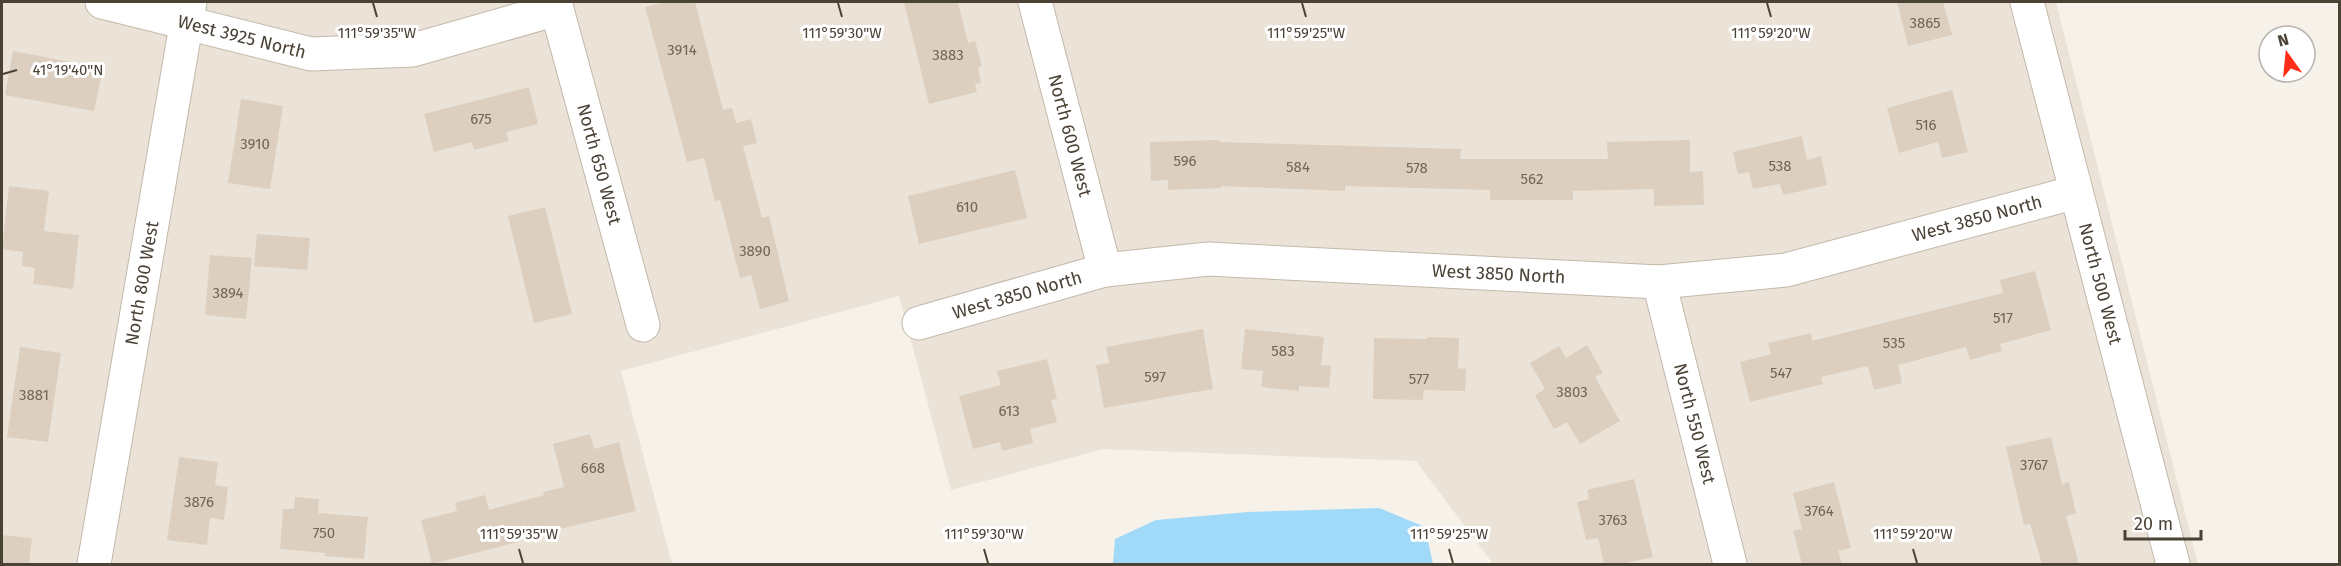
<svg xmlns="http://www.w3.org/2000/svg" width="2341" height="566" viewBox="0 0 2341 566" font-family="'Fira Sans',sans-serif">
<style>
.residential{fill:#ebe3d7}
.water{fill:#a1daf8}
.building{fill:#dccfc0}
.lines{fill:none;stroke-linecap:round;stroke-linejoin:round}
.minor-casing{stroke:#c3b9ab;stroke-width:35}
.minor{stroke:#fff;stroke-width:33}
.ticks{fill:none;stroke:#4b4236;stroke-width:2}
.labels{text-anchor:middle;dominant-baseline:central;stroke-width:6;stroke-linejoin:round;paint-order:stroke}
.number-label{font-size:15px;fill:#6f6558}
.street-label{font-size:18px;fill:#4b4236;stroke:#fff}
.ticks-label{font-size:15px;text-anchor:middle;fill:#4b4236;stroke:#fff;stroke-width:6;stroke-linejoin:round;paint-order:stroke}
</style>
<rect width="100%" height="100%" fill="#f6f1e9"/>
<path class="residential" d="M2,2H2056L2198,564H1493L1416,461L1103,449L951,490L899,296L621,371L672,564H2Z"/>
<path class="water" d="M1379,508L1425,527L1433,564H1113L1115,539L1156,520L1248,512Z"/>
<g class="building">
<path d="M667,2H695L723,110L732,108L736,123L751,119L757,143L743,146L762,218L769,216L789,301L760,309L751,275L740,278L720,200L715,201L704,158L687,162L645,7Z"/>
<path d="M904,2H958L968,43L975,41L982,66L978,68L981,83L975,84L977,92L929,104Z"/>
<path d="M1897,2H1943L1952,35L1908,46Z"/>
<path d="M13,51L103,68L94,111L5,95Z"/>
<path d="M529,87L538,124L506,132L509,141L474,150L472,142L434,152L424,114Z"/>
<path d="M1952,90L1968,152L1942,158L1938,142L1899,153L1887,108Z"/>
<path d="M241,99L283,106L270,189L228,183Z"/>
<path d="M1802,136L1807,160L1821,156L1827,185L1783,195L1780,184L1753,189L1749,172L1738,174L1733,152Z"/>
<path d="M1219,140L1220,142L1461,149L1460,159H1608L1607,142L1690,140V172L1703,171L1704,205L1654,206V189L1573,191V200H1490V190L1345,186V191L1221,186V188L1168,190V180L1151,181L1150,142Z"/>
<path d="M1015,170L1027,218L919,244L908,196Z"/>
<path d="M9,186L49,191L44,231L79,235L73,289L33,284L35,268L22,266L23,252L2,249Z"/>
<path d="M545,207L572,314L534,323L508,216Z"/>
<path d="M257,234L310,238L307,270L254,266Z"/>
<path d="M210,255L252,258L246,319L205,315Z"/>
<path d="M2035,271L2051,330L2000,344L2002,351L1970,360L1966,347L1898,365L1902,383L1874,390L1868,366L1821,377L1823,384L1750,402L1740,362L1771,354L1768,343L1811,333L1812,341L2003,293L2000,280Z"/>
<path d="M1203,329L1213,389L1104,408L1096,365L1109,363L1106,347Z"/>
<path d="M1245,329L1324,337L1321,365L1331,366L1329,388L1299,386V391L1261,387L1263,371L1241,369Z"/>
<path d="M1427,337L1459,338L1458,368L1466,369L1465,391L1424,390L1423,400L1373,399L1374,338L1427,339Z"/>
<path d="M1587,345L1603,373L1595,377L1620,421L1580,444L1567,422L1554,429L1535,395L1545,389L1530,363L1559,346L1566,358Z"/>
<path d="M20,347L61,353L48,442L7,437Z"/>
<path d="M1047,359L1057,399L1051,400L1057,422L1030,429L1033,443L1002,451L1000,442L973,449L959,396L1001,385L997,371Z"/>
<path d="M590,434L594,449L619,442L636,511L517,539L518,542L432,564L421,520L457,511L455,503L485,495L489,510L544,495L543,492L564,487L553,444Z"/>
<path d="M2051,437L2062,484L2069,482L2076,513L2066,516L2079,564H2042L2030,524L2024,525L2006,447Z"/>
<path d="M179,457L218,462L215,485L228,487L224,520L210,518L207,545L167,540Z"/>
<path d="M1634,479L1653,557L1622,564H1604L1598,538L1586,540L1577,502L1589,499L1587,490Z"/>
<path d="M1834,482L1851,548L1838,551L1842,564H1802L1793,531L1802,529L1793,493Z"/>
<path d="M295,497L319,499L318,513L368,517L364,559L325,556V553L280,549L283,509H294Z"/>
<path d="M2,535L32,538L29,564H2Z"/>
</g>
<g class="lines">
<defs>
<g id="minor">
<path id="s1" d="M102,2L311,54L413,50L557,9"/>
<path id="s2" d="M555,2L643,325"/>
<path id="s3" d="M1035,2L1105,270"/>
<path id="s4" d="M2027,2L2173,564"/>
<path id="s5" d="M1659,282L1730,564"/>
<path id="s6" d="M919,323L1105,270L1208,259L1659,282L1786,270L2076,192"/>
<path id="s7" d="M94,564L190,2"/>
</g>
</defs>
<use href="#minor" class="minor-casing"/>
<use href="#minor" class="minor"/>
</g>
<path class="ticks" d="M373,3L377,17M838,3L842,17M1302,3L1306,17M1767,3L1771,17M3,74L17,70M519,549L523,563M984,549L988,563M1449,549L1453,563M1913,549L1917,563"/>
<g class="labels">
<g class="number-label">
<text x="1925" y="23">3865</text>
<text x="682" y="50">3914</text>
<text x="948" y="55">3883</text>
<text x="481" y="119">675</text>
<text x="1926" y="125">516</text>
<text x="255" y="144">3910</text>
<text x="1185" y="161">596</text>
<text x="1780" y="166">538</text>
<text x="1298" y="167">584</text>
<text x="1417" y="168">578</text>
<text x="1532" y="179">562</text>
<text x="967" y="207">610</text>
<text x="755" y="251">3890</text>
<text x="228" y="293">3894</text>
<text x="2003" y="318">517</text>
<text x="1894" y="343">535</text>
<text x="1283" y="351">583</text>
<text x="1781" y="373">547</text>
<text x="1155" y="377">597</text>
<text x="1419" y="379">577</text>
<text x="1572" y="392">3803</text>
<text x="34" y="395">3881</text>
<text x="1009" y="411">613</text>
<text x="2034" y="465">3767</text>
<text x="593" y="468">668</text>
<text x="199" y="502">3876</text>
<text x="1819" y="511">3764</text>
<text x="1613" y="520">3763</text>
<text x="324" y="533">750</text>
</g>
<g class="street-label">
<text stroke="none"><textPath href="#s1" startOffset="144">West 3925 North</textPath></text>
<text stroke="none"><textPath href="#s3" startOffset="138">North 600 West</textPath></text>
<text stroke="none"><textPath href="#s2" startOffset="168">North 650 West</textPath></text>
<text stroke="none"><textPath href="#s6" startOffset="1074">West 3850 North</textPath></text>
<text stroke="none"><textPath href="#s6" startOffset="588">West 3850 North</textPath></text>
<text stroke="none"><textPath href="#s7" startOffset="285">North 800 West</textPath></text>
<text stroke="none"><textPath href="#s4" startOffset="291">North 500 West</textPath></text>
<text stroke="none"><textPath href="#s6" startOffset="102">West 3850 North</textPath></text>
<text stroke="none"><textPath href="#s5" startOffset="146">North 550 West</textPath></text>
</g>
</g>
<g class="ticks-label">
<text x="1306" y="38">111°59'25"W</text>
<text x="377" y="38">111°59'35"W</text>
<text x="842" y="38">111°59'30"W</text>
<text x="1771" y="38">111°59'20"W</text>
<text x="68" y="75">41°19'40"N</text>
<text x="519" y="539">111°59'35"W</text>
<text x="984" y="539">111°59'30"W</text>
<text x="1449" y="539">111°59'25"W</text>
<text x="1913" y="539">111°59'20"W</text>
</g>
<rect width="2341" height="566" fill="none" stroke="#4b4236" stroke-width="6"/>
<g transform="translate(2287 54) rotate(345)"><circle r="28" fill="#ffffff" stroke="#b7b3af" stroke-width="1.5"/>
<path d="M0-4.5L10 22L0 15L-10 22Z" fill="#ff2c17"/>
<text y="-9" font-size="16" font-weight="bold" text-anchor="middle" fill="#4b4236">N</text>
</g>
<path d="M2125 530v9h76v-9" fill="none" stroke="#4b4236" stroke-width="3"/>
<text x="2134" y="530" font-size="18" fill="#4b4236" stroke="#ffffff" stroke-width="4.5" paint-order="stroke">20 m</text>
</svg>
